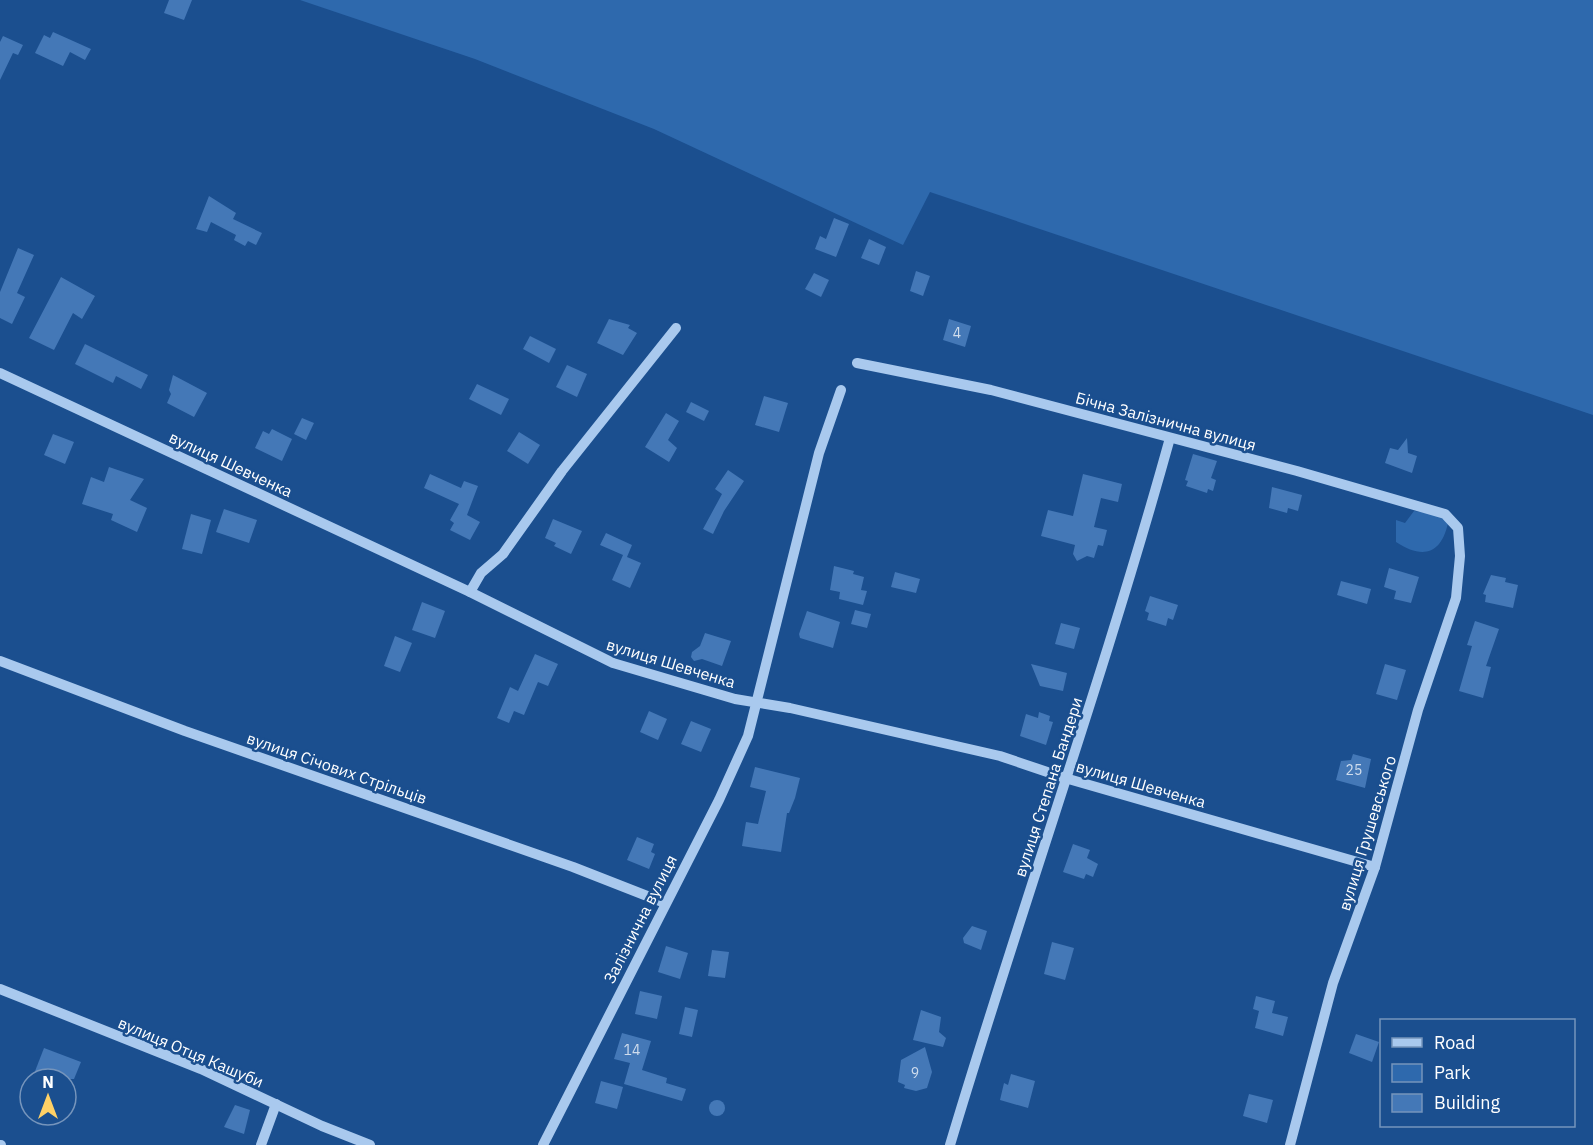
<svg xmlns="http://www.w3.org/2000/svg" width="1593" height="1145" viewBox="0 0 1593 1145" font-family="'IBM Plex Sans',sans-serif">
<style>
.green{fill:#2e69ad}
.building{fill:#4478b7}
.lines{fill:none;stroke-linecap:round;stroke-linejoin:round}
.minor{stroke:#a9c9ee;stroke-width:10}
.labels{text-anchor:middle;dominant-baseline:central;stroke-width:5;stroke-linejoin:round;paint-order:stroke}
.number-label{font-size:14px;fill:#d0dded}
.street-label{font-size:16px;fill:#fff;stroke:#1b4f8f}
</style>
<rect width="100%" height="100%" fill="#1b4f8f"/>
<g class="green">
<path d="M300,0H1593V415L930,192L903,245L654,129L475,59Z"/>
<path d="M1414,511L1441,515L1448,523C1441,555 1422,559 1396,542V520L1405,523Z"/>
</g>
<g class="building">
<path d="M169,0H192L184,20L164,13Z"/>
<path d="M53,32L91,49L85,60L70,52L63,66L35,53L44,35L50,38Z"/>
<path d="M3,36L23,45L18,55L13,53L0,80V42Z"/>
<path d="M209,196L236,213L233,219L262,233L256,245L248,241L245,246L234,240L236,235L211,222L207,232L196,229Z"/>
<path d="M834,218L849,224L836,257L815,249L820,236L826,239Z"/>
<path d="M869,239L886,247L879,265L861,258Z"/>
<path d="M18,248L34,255L17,293L25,297L12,324L0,318V292Z"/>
<path d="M916,271L930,276L923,296L910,291Z"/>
<path d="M814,273L829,280L821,297L805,289Z"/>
<path d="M61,277L95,296L82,319L73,313L54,350L29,338Z"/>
<path d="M609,319L630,325L628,328L637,333L623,355L597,343Z"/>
<path d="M949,319L971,326L965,347L943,340Z"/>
<path d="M530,336L556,349L549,363L523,349Z"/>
<path d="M85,344L148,375L141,389L116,376L113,383L75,364Z"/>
<path d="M567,365L587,374L577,397L556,387Z"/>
<path d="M173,375L207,393L194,417L167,403L171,394L169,390Z"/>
<path d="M477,384L509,399L501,415L469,399Z"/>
<path d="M764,396L788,403L779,432L755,425Z"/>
<path d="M691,402L709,411L704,421L686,412Z"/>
<path d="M666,413L679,421L668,440L677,448L669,462L645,447Z"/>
<path d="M302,418L314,423L306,440L294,434Z"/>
<path d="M272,429L292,439L282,461L255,448L263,431L269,434Z"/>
<path d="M519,432L540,445L528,464L507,451Z"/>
<path d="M53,434L74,442L65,464L44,455Z"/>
<path d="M1407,438L1408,453L1417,456L1412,473L1385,463L1390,448L1398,450Z"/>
<path d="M1193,454L1217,461L1211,478L1216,480L1213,491L1208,489L1207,493L1186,486L1188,481L1185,480Z"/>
<path d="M109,467L144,479L130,500L147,508L137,532L111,520L113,514L82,504L91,477L104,482Z"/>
<path d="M728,470L744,481L724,511L713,534L703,529L722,494L715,489Z"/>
<path d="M430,474L461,488L464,481L478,486L467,515L480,522L470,540L450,530L454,523L450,520L459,504L424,488Z"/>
<path d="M1083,474L1122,484L1118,502L1101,498L1094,527L1107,530L1103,546L1098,545L1094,558L1087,556L1077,561L1073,554L1075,545L1041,536L1048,510L1073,516Z"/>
<path d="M1272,487L1302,495L1298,511L1288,508L1287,513L1269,508Z"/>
<path d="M224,509L257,520L249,543L216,532Z"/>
<path d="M191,514L211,520L202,554L182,549Z"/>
<path d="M553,519L582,531L571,554L554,546L556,543L545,538Z"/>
<path d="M606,533L632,545L627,557L641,563L630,588L612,580L623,555L600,545Z"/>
<path d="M834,566L854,571L853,574L864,577L861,590L867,591L863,605L839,599L840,592L830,590Z"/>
<path d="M1389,568L1419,577L1411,603L1394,599L1396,591L1384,587Z"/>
<path d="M895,572L920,579L916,593L891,587Z"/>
<path d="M1491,575L1506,578L1505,582L1518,585L1513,608L1485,602L1486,595L1483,594Z"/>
<path d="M1341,581L1371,589L1367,604L1337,595Z"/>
<path d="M1150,596L1178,605L1173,620L1168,618L1166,626L1147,620L1149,613L1145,611Z"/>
<path d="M422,602L445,611L435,638L412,630Z"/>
<path d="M855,610L871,614L867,628L851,624Z"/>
<path d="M807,611L840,622L833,648L800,638L799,634Z"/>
<path d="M1475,621L1499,629L1486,666L1491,667L1483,698L1459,691L1472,646L1467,645Z"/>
<path d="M1061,623L1080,628L1074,649L1055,644Z"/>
<path d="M705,633L731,641L722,666L702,659L694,661L691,657L692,652L700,646Z"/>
<path d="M395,636L412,643L400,672L384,666Z"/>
<path d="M535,654L558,664L548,686L538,682L524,715L514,711L509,723L497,718L510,687L518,691Z"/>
<path d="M1031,664L1067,673L1063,691L1040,686Z"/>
<path d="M1385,664L1406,670L1397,700L1376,694Z"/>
<path d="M649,711L667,719L658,740L640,732Z"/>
<path d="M1039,712L1050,716L1049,721L1053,722L1046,745L1020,736L1026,714L1038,718Z"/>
<path d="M691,721L711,729L701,752L681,744Z"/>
<path d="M1353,754L1371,759L1365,788L1336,780L1341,761L1351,760Z"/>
<path d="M755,767L800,778L795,798L789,813H787L781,852L742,846L746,822L758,824L766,791L750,787Z"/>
<path d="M637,837L654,844L651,852L655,854L649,869L627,860Z"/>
<path d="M1073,844L1090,850L1087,858L1098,864L1093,877L1086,874L1084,879L1063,872Z"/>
<path d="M972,926L987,931L981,950L964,943L963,938Z"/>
<path d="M1052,942L1074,948L1065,980L1044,974Z"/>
<path d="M666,946L688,953L680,979L658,972Z"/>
<path d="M712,950L729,952L725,978L708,976Z"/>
<path d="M640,991L662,996L657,1019L635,1014Z"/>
<path d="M1256,996L1275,1001L1272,1013L1288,1017L1283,1036L1255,1028L1259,1011L1253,1009Z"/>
<path d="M685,1007L698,1010L692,1037L679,1034Z"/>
<path d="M921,1010L941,1017L939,1032L946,1038L943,1047L913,1040Z"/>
<path d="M622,1033L651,1041L642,1070L667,1078L666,1083L686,1089L682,1101L624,1084L630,1063L614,1059Z"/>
<path d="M1356,1034L1379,1042L1372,1062L1349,1053Z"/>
<path d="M925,1047L932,1072L927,1088L916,1091L904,1088L905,1085L898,1082L901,1060Z"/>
<path d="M44,1048L81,1062L74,1079H32Z"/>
<path d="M1011,1074L1035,1081L1028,1108L1000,1100L1004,1083L1008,1085Z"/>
<path d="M601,1081L623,1087L617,1109L595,1103Z"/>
<path d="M1249,1094L1273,1100L1267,1123L1243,1116Z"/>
<circle cx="717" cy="1108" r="8"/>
<path d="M235,1105L250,1110L244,1134L224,1127Z"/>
</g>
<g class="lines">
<g class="minor">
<path d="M857,363L991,390L1297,471L1445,514L1458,528L1460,556L1456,598L1418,710L1375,867L1333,983L1290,1145"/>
<path d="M0,373L470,592L613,663L735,699L790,708L1000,756L1065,778L1375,867"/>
<path d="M470,592L481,573L503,554L562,471L676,328"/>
<path d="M0,661L185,731L573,867L665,903"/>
<path d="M0,989L201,1069L322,1126L370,1145"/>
<path d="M0,1145H1"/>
<path d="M261,1145L276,1104"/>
<path d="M543,1145L719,800L748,736L819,453L841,390"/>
<path d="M950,1145C1021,908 1104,676 1170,438"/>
</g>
</g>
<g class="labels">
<g class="number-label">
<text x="957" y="333">4</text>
<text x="1354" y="770">25</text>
<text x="632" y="1050">14</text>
<text x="915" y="1073">9</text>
</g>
<g class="street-label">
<text transform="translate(1166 421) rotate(15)">Бічна Залізнична вулиця</text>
<text transform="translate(231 464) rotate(25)">вулиця Шевченка</text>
<text transform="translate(671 663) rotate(17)">вулиця Шевченка</text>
<text transform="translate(337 768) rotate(19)">вулиця Січових Стрільців</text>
<text transform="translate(1141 784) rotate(16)">вулиця Шевченка</text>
<text transform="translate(1048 787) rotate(-72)">вулиця Степана Бандери</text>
<text transform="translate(1367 833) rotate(-73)">вулиця Грушевського</text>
<text transform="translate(640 919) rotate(-63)">Залізнична вулиця</text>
<text transform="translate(191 1052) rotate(23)">вулиця Отця Кашуби</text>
</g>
</g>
<rect x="1380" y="1019" width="195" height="108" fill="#1b4f8f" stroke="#7695bc" stroke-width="1.5"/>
<rect x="1392" y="1038" width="30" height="9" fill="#a9c9ee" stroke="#7695bc" stroke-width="1.5"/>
<text x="1434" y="1049" font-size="18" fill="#ffffff">Road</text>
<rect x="1392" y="1064" width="30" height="18" fill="#2e69ad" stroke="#7695bc" stroke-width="1.5"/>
<text x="1434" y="1079" font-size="18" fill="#ffffff">Park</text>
<rect x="1392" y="1094" width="30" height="18" fill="#4478b7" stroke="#7695bc" stroke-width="1.5"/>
<text x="1434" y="1109" font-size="18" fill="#ffffff">Building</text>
<g transform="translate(48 1097)"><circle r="28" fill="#1b4f8f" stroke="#7695bc" stroke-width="1.5"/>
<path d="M0-4.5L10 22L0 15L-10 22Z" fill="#ffd166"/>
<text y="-9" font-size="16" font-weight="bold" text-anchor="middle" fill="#ffffff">N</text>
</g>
</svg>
